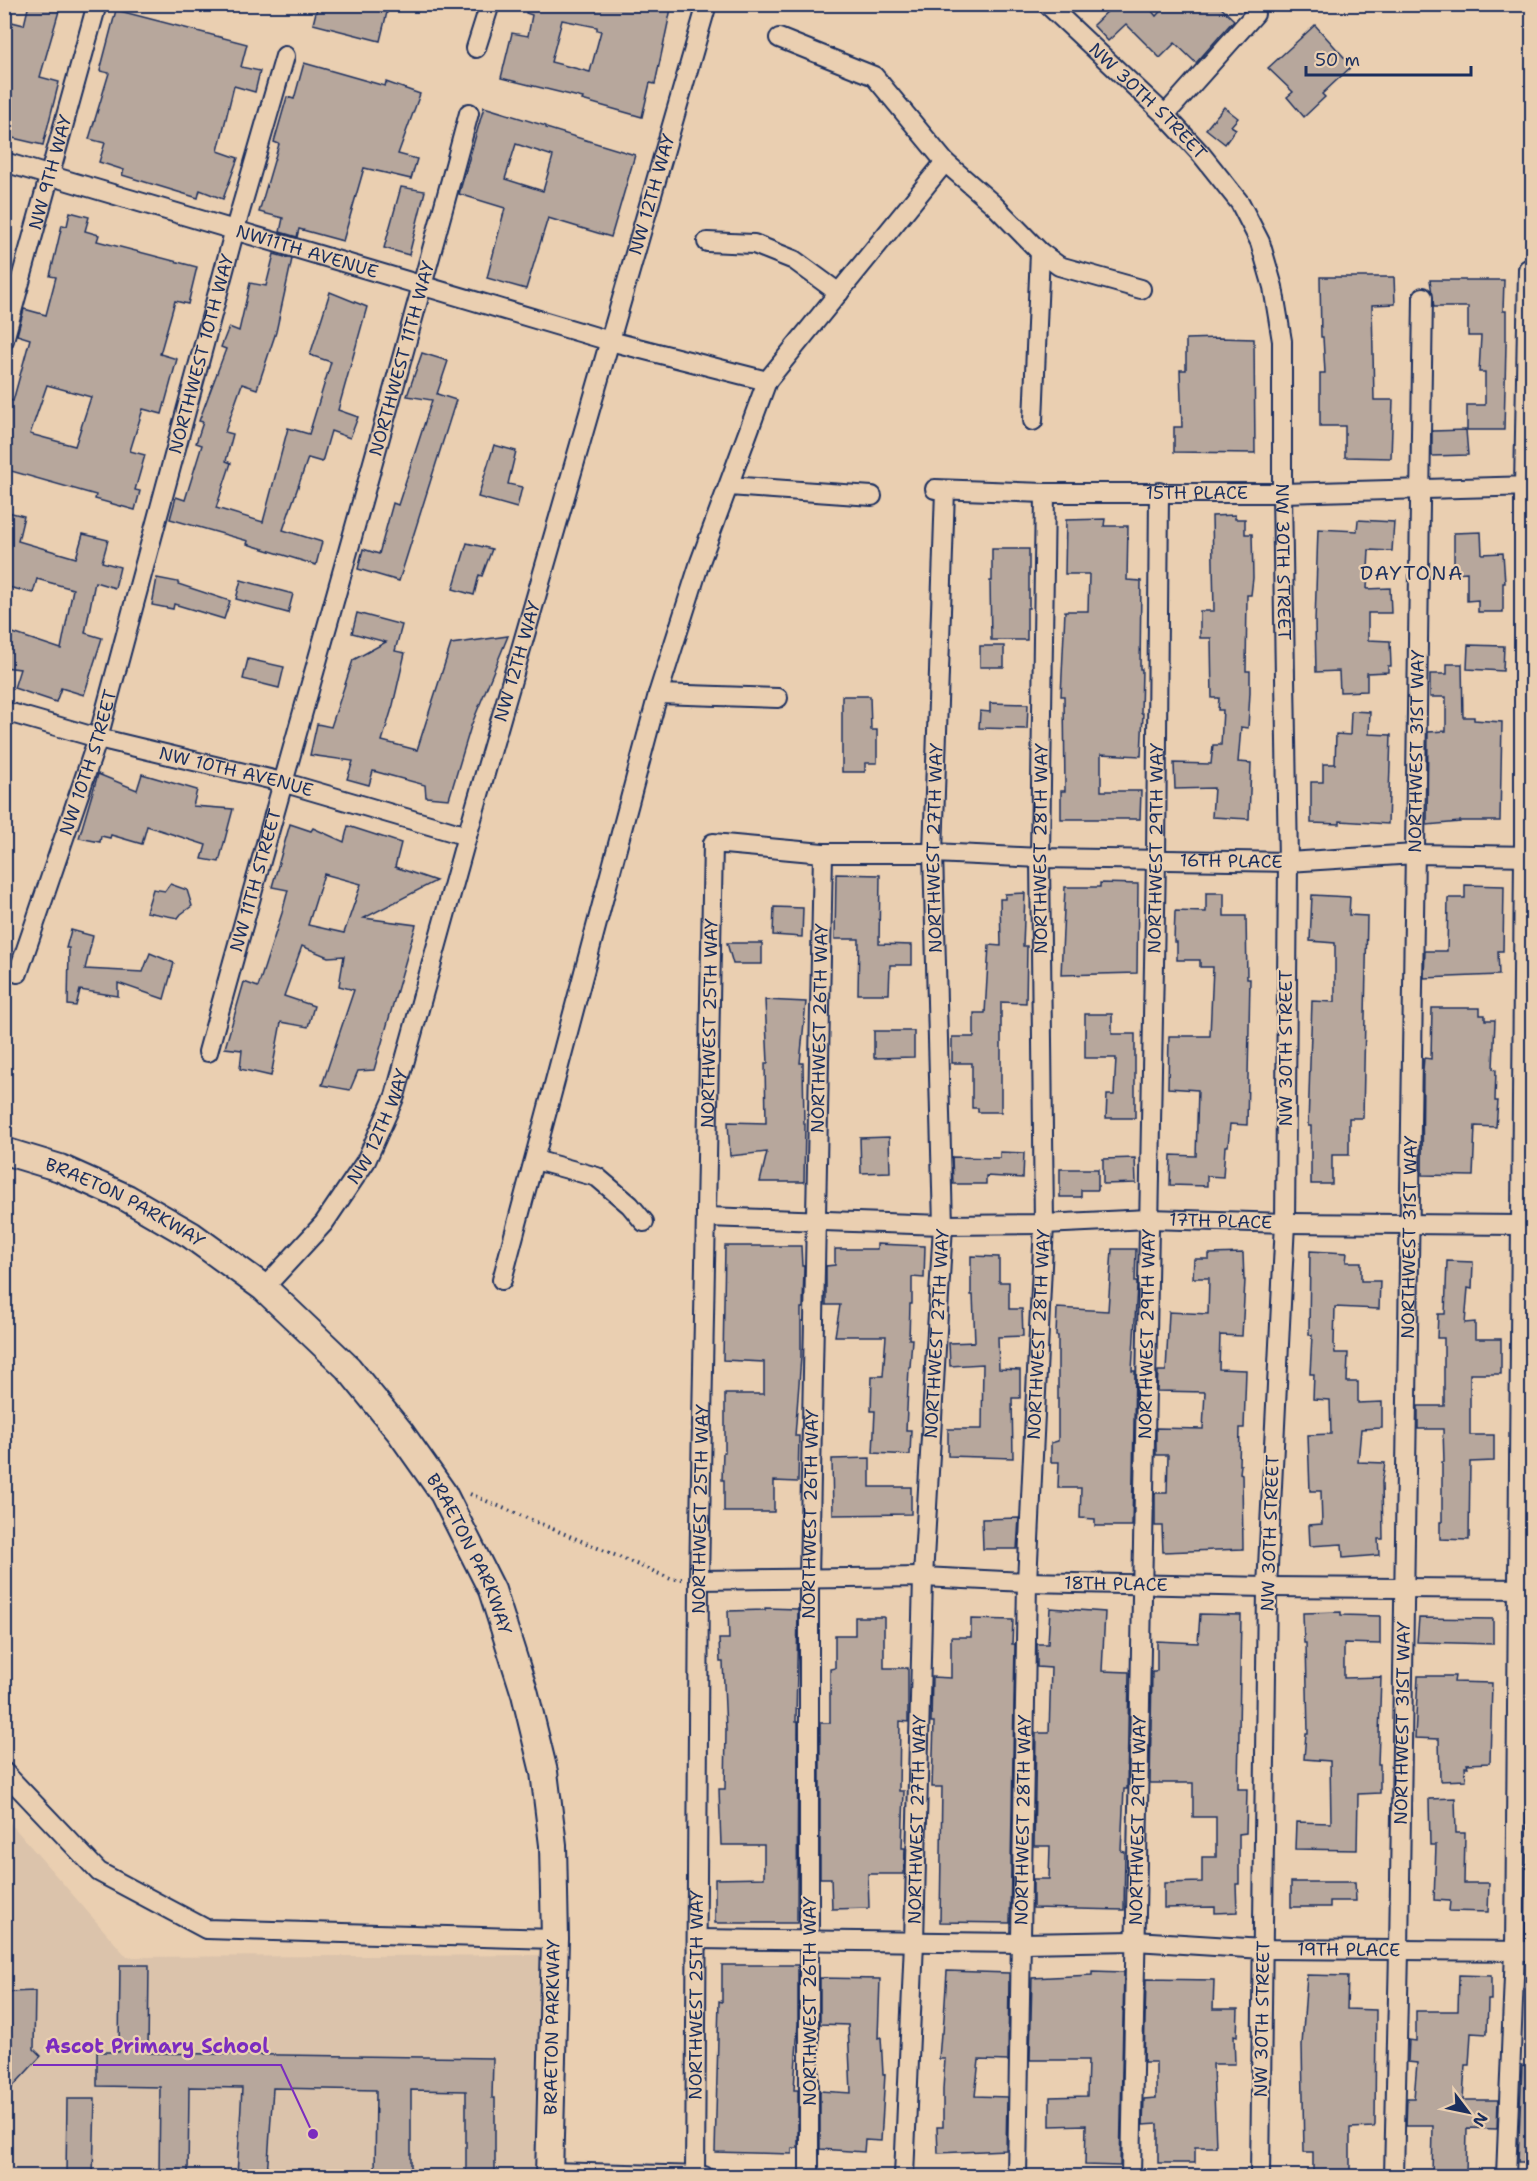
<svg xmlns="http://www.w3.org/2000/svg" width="1537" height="2181" viewBox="0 0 1537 2181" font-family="'Shantell Sans',sans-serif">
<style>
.built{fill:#dbc3ab}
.building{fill:#b7a79c;stroke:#1b2f5e;stroke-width:1.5;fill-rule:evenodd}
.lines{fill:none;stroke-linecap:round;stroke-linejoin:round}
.street-casing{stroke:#1b2f5e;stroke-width:22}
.secondary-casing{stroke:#1b2f5e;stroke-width:30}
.path{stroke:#1b2f5e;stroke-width:4;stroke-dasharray:1.5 4.5;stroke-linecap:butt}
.street{stroke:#eacfb1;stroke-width:18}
.secondary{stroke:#eacfb1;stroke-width:26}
.labels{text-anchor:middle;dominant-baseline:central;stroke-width:4.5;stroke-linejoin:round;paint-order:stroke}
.street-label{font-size:18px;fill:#1b2f5e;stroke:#eacfb1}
.neighbourhood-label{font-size:20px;letter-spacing:1.5px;fill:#1b2f5e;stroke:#eacfb1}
.leader{fill:none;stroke:#7b2cbf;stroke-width:2}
.callout-dot{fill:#7b2cbf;stroke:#eacfb1;stroke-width:2}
.callout-label{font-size:20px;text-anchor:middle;font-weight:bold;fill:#7b2cbf;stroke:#eacfb1;stroke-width:4.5;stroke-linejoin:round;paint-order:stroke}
</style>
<rect width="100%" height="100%" fill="#eacfb1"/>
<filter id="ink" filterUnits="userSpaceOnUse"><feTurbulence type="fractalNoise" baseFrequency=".0167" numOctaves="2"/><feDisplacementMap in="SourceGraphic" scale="12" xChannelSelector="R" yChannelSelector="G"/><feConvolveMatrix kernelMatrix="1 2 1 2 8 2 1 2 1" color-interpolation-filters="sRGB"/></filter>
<g filter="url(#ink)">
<path class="built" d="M4,1816L127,1957L543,1955L535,2176H5Z"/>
<g class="building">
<path d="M29,4H61L40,77L59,82L43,145L4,136V20L24,25Z"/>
<path d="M318,4H389L380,41L313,24Z"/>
<path d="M527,4H672L655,84L650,83L642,117L582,100L583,98L501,78L512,33L528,36L532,15L526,13ZM562,20L597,27V30L601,31L590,72L551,62Z"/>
<path d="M1107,4H1146L1156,16L1167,4H1217L1234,20L1196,63L1175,43L1160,58L1126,24L1108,41L1093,25L1111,8Z"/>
<path d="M116,10L247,44L241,67L260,71L255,92L234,86L218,151L238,158L223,199L200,190L198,198L122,175L124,170L99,162L105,143L89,139L109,73L100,71Z"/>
<path d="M1315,25L1352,66L1322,94L1325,97L1304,117L1287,97L1293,92L1268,68Z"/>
<path d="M304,63L385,86L386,82L420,94L398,154L417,159L411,179L364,168L343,241L299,229L297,237L280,232L283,218L259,212L279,144L274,142L287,97L294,99Z"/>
<path d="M484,107L546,126V128L635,155L611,237L548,218L526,289L487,278L505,208L459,194ZM516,144L553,156L543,191L505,179Z"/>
<path d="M1224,107L1238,118L1231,126L1236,129L1225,144L1206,129Z"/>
<path d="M401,187L425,191L409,255L384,248Z"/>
<path d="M70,212L89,217L85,231L99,235L97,241L197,267L188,304L175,301L160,354L177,359L162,414L143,409L130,451L145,455L135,490L140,491L135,510L95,499L96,495L4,469V398L13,401L30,339L17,335L24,309L46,315L56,277L50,276L62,225L67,226ZM47,385L91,397L75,446L30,434Z"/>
<path d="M274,254L292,259L276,332L257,389L242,384L225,432L233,434L226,461L231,463L216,508L263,522L288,428L309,434L331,362L310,355L330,292L367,307L338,410L358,417L350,438L331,431L322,462L308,458L283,530L322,542L316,565L247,544L248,541L170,519L176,497L185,500L202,445L196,443L203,422L199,421L226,349L221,347L229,327L239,331L250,283L266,286Z"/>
<path d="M1320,277H1394L1395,304L1372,305L1374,400H1393L1391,458L1345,457V426H1320V373H1325L1323,337H1321Z"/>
<path d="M1430,280H1504L1503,311H1506V344L1504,430H1467V405H1485V372H1479L1481,336H1468V307H1434Z"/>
<path d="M1219,338L1254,339L1255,453L1174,452V427H1182L1180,370H1186V339Z"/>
<path d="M422,353L448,361L437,394L456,400L399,581L358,569L363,549L379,554L393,503L398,505L432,400L407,396Z"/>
<path d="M1466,430L1468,455L1432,456V431Z"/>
<path d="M494,445L516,451L508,484L522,487L517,508L478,497Z"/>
<path d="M4,511L24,516L18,541L76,558L83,534L108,540L102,562L120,567L115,588L95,582L85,633L102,638L84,695L61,688L56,702L14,688L20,669L4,667V630L61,649L73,589L37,579L33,593L4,586Z"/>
<path d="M1235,515V519H1245V534H1252L1253,578L1251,595H1247L1246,671H1250V692L1248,728L1241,727L1238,762L1251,763L1249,819L1212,817L1214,788L1175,789L1174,763L1211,764L1213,745H1221L1223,710H1218L1219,698H1212L1211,638H1200V611H1214L1212,516Z"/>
<path d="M1105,519L1104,526H1128L1127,580L1141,581L1140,669H1142L1141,713H1143L1141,756L1101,754V791H1141L1140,819H1061V791H1065L1064,696H1061L1065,611H1088L1089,574H1065L1066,520Z"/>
<path d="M1358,520L1394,522L1392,551L1369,550L1367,589L1390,588L1391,613H1368V640L1390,641L1391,666H1388V672L1367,673V691L1340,692L1339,671L1316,672L1315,622L1318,529L1357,531Z"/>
<path d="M1481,532L1482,554L1503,553L1505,583H1503V612H1478V600L1467,601V572L1454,573V533Z"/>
<path d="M467,543L492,549L482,576L479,575L474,595L453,589Z"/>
<path d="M992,549H1029V608H1027V640H991L990,581H992Z"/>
<path d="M157,578L178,582V584L230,601L224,619L174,604L173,609L152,605Z"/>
<path d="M241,580L293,594L288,613L236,599Z"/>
<path d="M357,613L402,625L395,651L405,653L393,705L382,741L417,750L451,644L508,636L471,726L449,799L426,797L425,785L373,771L369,785L347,779L353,761L310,755L317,724L331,727L353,660L386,642L352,633Z"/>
<path d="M1468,645L1504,646L1503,671L1467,669Z"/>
<rect x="980" y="646" width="24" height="21"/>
<path d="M248,659L284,667L279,688L243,679Z"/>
<path d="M1447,664H1462L1463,717H1474V720L1502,722L1500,821H1460V822L1427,825L1428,732L1446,731V697H1430V674H1447Z"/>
<path d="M842,696H870L871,730H877V763H865V772H842Z"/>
<path d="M990,703L1028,704L1027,729L979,728L980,711L990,712Z"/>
<path d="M1351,711L1370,712L1369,734L1391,735L1388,824L1340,821V824L1311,823V782H1323V764H1335L1336,734L1350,735Z"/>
<path d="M98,774L137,790L142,774L197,790L193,806L233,809L219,862L202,859L206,845L147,826L142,844L111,835L110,838L101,836L100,842L79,838Z"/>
<path d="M290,824L311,831L313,828L344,842L348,826L401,843L395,867L436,881L364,918L416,925L374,1070L358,1071L350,1090L322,1085L354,990L339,986L344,956L328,957L302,946L284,996L314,1006L308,1027L281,1022L271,1076L240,1069L242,1050L225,1048L244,982L258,987L282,913L288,890L272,887ZM324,874L361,884L344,933L308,925Z"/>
<path d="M836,874L880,875L879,944L912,945V965H890L889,994H858L859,939H835Z"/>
<path d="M1100,883L1138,884L1137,973L1061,975L1065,887H1100Z"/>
<path d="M170,884L187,890L192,906L181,914L178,918L146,912L153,889L165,891Z"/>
<path d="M1465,885L1504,886L1503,951H1498L1499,975L1424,978L1425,951H1447L1448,898H1465Z"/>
<path d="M1025,893L1023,946H1027L1026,1003L1001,1002V1112H978V1108H972V1063H952V1037H974V1013H985L989,945L1001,946L1000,899H1005V894Z"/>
<path d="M1206,893H1224V916H1246L1247,979H1250L1247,1125L1230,1124L1228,1146H1225L1223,1177L1207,1176V1186L1170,1185L1171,1155L1196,1156L1198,1090L1168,1088L1169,1036H1210L1213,967H1200V960H1177V942H1174L1175,911L1206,912Z"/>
<path d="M1312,895L1350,897L1349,915L1367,916L1363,1118H1349V1155H1332V1184H1311V1126H1308L1312,1001L1335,1002V943L1310,941Z"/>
<path d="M774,907L803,908L802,937L773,935Z"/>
<path d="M71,930L93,936L85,969L143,972L150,953L174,963L164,999L118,983V996L80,990L76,1006L68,1005L69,948H66Z"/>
<path d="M727,943H762V964H733Z"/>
<path d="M765,1000L806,1002L800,1063H803L804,1124H805L804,1182H760L767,1152L730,1156L728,1122L766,1123L765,1063H768Z"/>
<path d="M1432,1008H1480V1015H1485V1020H1495L1493,1069L1496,1070L1495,1101H1498L1496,1127L1475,1126L1473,1176L1422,1175L1423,1070L1424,1058L1431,1059Z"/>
<path d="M1085,1014H1112V1034H1135V1118H1106L1107,1095H1114L1116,1058H1085Z"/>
<path d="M874,1031H914V1057L874,1058Z"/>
<path d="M889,1137L890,1172L861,1173L860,1138Z"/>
<path d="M1000,1152L1024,1153L1023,1178L986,1176V1184H953L952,1157L1000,1158Z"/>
<path d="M1135,1158L1136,1183L1103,1184V1159Z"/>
<path d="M1060,1169H1098V1190H1081V1197H1060Z"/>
<path d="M877,1244L925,1246L924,1278L912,1277V1304H910L909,1339H912L910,1367H909L906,1430H911L910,1455L873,1453L875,1411H871L872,1376H883L886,1336H835L840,1305H826V1266L835,1265V1249H877Z"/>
<path d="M725,1246H801L802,1266H804L803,1308H801V1357L795,1436H799L798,1482L774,1481V1512H724V1480H722L723,1452H725V1394H764V1362L723,1360Z"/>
<path d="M1112,1249H1136L1135,1282H1137V1286L1132,1371H1135L1132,1526H1095V1519L1080,1518L1081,1488H1058L1059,1462H1051V1443L1058,1441V1336H1056L1057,1308L1108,1311Z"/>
<path d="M1310,1251L1347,1253L1346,1262H1361V1281H1380L1379,1309L1335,1307L1334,1344L1335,1353H1348L1347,1382H1358V1403L1382,1402V1428L1361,1429L1358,1462L1385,1463L1382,1481L1383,1539H1378L1379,1555L1343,1558L1342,1544L1310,1546L1309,1525L1322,1524L1321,1491H1310L1308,1435L1331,1434L1330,1400L1313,1399L1314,1374H1310L1312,1335H1309Z"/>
<path d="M1243,1253L1244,1280H1245L1242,1336L1220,1335L1219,1369L1246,1370L1244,1428H1240L1239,1465H1241L1240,1473L1242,1474L1243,1549L1163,1552L1162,1526H1155V1493H1167L1168,1455H1156V1428L1203,1429L1205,1392L1157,1391L1158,1371H1166L1169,1312L1208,1314L1209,1278H1193L1194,1259H1209V1254Z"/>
<path d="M971,1256L999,1257V1282H1009V1309H1022L1023,1336L998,1337L999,1369L1020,1370V1398H1012L1013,1458L948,1456V1429H982L983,1364L950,1366L949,1343L975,1342L973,1295H971Z"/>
<path d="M1447,1261L1473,1262L1472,1289L1468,1288L1465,1323L1475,1322V1339H1501V1374H1470V1435H1494V1461L1470,1462L1469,1540L1440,1539V1522H1442V1462H1444L1443,1429H1418V1406H1444V1338H1437L1438,1314H1445Z"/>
<path d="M870,1458V1487H911V1514L833,1515L832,1459Z"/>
<path d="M1019,1518L1017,1549H983L982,1519Z"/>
<path d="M765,1608L798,1609L796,1722H798L797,1923H715V1879L764,1878V1845H721L719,1789H725L726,1730L723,1662H720L719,1639H729L728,1611L765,1610Z"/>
<path d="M1050,1608L1105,1612L1102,1671L1129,1672L1127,1789H1124L1121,1851L1125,1852L1124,1910L1033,1908V1879H1049L1050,1846H1034L1036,1733H1049L1051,1668L1037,1667V1644H1048Z"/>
<path d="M1341,1612V1615L1380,1616V1644L1344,1643V1678L1381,1677L1378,1764H1380V1793L1358,1794L1357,1850L1295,1849L1296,1822L1331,1823L1330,1761L1304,1759L1306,1733H1308L1306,1643H1304L1303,1613Z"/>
<path d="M1200,1614L1241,1615L1238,1789H1247L1246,1833L1239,1834V1884H1236L1237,1912L1215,1913V1907L1164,1908V1883L1202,1882V1857H1216V1817H1193V1783H1150L1152,1672H1155L1157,1670V1641L1198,1643Z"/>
<path d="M855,1617H884V1668H908V1722L900,1721L899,1791H904L902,1848H905L904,1874H868L869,1908L832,1909L831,1878H820V1723H830V1669L835,1668V1635H855Z"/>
<path d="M1419,1618L1493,1619V1644L1417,1642Z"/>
<path d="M971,1619L1013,1620L1012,1644H1015L1010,1923L940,1922L942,1787H932L934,1722H931L932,1677L951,1678V1637H971Z"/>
<path d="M1418,1676H1455L1454,1682L1492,1683L1490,1763L1467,1764L1468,1767H1465L1466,1780L1440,1781L1439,1739L1415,1738Z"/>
<path d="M1455,1798L1456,1833H1465L1464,1883H1489L1488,1912L1449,1911L1450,1901L1434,1900L1436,1845H1430L1429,1799Z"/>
<path d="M1291,1882H1355L1356,1901H1330V1907H1291Z"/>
<path d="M120,1965H149L148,2053L493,2058L492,2098H495V2176H466V2091L411,2090V2176H375L376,2090L273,2088L267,2176H237L242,2088L189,2087L188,2176H159L160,2087L97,2086V2052H119Z"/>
<path d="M722,1965H798V2023L794,2090H798V2148H792V2154L715,2152L719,2001L722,2002Z"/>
<path d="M947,1971L1009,1973L1008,2061L979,2060L975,2096L1007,2097L1006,2150L938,2153L937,2127H943V2089L945,2059H939L941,2033H943Z"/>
<path d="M1092,1971L1124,1972L1120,2166L1085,2165L1086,2125L1050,2126V2097L1087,2096L1088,2060H1030L1032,1978L1092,1975Z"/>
<path d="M1307,1975L1348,1976L1347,2009L1376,2010L1375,2125L1374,2127L1350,2128V2176H1313V2152H1304L1302,2045Z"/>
<path d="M1459,1975L1491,1976V2000H1488L1487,2034L1471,2033L1469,2065H1465L1463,2100H1498L1497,2129L1467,2128L1466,2176H1432L1433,2126H1406L1407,2098H1414L1417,2063L1408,2062L1409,2040L1416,2041V2011H1458Z"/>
<path d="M820,1978L880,1979L878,2038L881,2037L883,2074H885L881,2141L865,2140L864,2152L820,2149V2091L851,2093L848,2025L820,2024Z"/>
<path d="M1146,1979L1214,1980L1213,2009H1238L1237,2036L1234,2035L1235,2064H1213L1216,2147H1195V2163H1158V2124L1143,2125L1144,2099L1156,2098V2062H1144Z"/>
<path d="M35,1991L34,2049L41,2056L4,2096V2048L8,2045V1992Z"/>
<path d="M1522,2065L1533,2066V2162H1518Z"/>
<path d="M67,2099H95L93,2176H66Z"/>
</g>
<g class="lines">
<defs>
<g id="street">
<path id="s1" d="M1047,4L1165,115L1201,154L1240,203L1260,242L1273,287L1282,341V493L1288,862L1285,1223L1267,1587L1260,2176"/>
<path d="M779,38L874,76L945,162L993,204L1040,252L1059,266L1141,289"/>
<path d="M476,48L490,4"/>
<path d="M1165,115L1255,14"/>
<path id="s2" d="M4,162L610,341L767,381"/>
<path d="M707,242L754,244L794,260L839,293"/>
<path id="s3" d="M4,340L97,4"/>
<path d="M1033,421L1040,252"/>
<path d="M729,486L872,496"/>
<path id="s4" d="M935,489L1045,493H1282L1532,486"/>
<path d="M658,694L778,698"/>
<path id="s5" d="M4,711L98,738L282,782L467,836"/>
<path id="s6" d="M18,973L98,738L235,229L285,56"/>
<path id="s7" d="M208,1052C294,739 385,427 469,113"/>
<path d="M535,1160L597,1177L630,1205L644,1222"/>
<path id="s8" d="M707,1217L943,1225L1044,1224L1149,1219L1285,1223L1521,1225L1531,1232"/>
<path d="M502,1280L658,694L700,562L767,381L945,162"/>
<path id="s9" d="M264,1288L324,1223L366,1161L395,1096L467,836L707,4"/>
<path id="s10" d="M699,1580L923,1577L1027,1582L1267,1587L1532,1589"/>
<path d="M4,1772L99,1872L206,1929L555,1939"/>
<path id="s11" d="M697,1939L1021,1943L1135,1941L1263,1949L1532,1951"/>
<path d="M549,2172L704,2176"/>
<path id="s12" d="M695,2175L699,1580L713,843L823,853H933L1040,858L1288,862L1415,854L1532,856"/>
<path id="s13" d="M809,2176V1579L823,853"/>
<path id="s14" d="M904,2176L914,1942L923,1577L943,1225L933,853L945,490"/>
<path id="s15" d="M1017,2176L1027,1582L1044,1224L1040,858L1045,493"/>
<path id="s16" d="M1131,2176L1156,859L1159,492"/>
<path id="s17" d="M1394,2176L1399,1951L1423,297"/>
<path d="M1506,2176L1515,1951L1524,855V487L1528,269"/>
</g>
<g id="secondary">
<path id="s18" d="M4,1151L60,1168L127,1198L191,1235L264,1288L348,1368L400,1432L443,1493L492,1590L525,1694L544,1772L553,1845L555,1939L549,2176"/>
</g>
</defs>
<use href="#street" class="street-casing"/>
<use href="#secondary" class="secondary-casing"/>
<path class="path" d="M470,1494L662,1575L671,1579H682"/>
<use href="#street" class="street"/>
<use href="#secondary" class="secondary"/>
</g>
</g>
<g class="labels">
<g class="street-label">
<text stroke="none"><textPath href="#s1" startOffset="140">NW 30TH STREET</textPath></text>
<text stroke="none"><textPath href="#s3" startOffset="174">NW 9TH WAY</textPath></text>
<text stroke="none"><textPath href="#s9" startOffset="1172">NW 12TH WAY</textPath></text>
<text stroke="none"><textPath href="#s2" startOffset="316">NW11TH AVENUE</textPath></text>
<text stroke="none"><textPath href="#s6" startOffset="646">NORTHWEST 10TH WAY</textPath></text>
<text stroke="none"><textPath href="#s7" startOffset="720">NORTHWEST 11TH WAY</textPath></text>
<text stroke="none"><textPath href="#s4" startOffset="262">15TH PLACE</textPath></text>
<text stroke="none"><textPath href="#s1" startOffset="644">NW 30TH STREET</textPath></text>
<text stroke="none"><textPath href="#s9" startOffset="686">NW 12TH WAY</textPath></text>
<text stroke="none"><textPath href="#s17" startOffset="1425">NORTHWEST 31ST WAY</textPath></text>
<text stroke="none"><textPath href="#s6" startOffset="222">NW 10TH STREET</textPath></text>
<text stroke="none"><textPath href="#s5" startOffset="240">NW 10TH AVENUE</textPath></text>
<text stroke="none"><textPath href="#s14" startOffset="1329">NORTHWEST 27TH WAY</textPath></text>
<text stroke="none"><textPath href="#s15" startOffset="1328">NORTHWEST 28TH WAY</textPath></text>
<text stroke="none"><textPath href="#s16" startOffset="1328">NORTHWEST 29TH WAY</textPath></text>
<text stroke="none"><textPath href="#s12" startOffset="1851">16TH PLACE</textPath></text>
<text stroke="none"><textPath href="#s7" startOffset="178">NW 11TH STREET</textPath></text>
<text stroke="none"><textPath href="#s12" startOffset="1152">NORTHWEST 25TH WAY</textPath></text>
<text stroke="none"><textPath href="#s13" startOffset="1148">NORTHWEST 26TH WAY</textPath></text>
<text transform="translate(1286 1048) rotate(-90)">NW 30TH STREET</text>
<text stroke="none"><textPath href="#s9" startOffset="200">NW 12TH WAY</textPath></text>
<text stroke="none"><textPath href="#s18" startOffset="132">BRAETON PARKWAY</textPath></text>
<text stroke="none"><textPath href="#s8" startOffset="514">17TH PLACE</textPath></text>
<text stroke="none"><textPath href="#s17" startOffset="939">NORTHWEST 31ST WAY</textPath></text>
<text stroke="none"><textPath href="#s14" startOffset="843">NORTHWEST 27TH WAY</textPath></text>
<text stroke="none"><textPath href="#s16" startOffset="842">NORTHWEST 29TH WAY</textPath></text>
<text stroke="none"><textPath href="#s15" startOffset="842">NORTHWEST 28TH WAY</textPath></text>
<text stroke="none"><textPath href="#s12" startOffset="666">NORTHWEST 25TH WAY</textPath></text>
<text stroke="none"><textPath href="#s13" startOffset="662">NORTHWEST 26TH WAY</textPath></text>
<text transform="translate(1270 1533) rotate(-88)">NW 30TH STREET</text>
<text stroke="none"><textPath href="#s18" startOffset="636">BRAETON PARKWAY</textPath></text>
<text stroke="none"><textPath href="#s10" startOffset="417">18TH PLACE</textPath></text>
<text stroke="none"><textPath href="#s17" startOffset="453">NORTHWEST 31ST WAY</textPath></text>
<text stroke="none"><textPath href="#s14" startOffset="357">NORTHWEST 27TH WAY</textPath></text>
<text stroke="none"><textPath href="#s16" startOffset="356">NORTHWEST 29TH WAY</textPath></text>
<text stroke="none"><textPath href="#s15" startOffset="356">NORTHWEST 28TH WAY</textPath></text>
<text stroke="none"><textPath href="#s11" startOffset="652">19TH PLACE</textPath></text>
<text stroke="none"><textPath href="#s12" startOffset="180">NORTHWEST 25TH WAY</textPath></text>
<text transform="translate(810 2001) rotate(-90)">NORTHWEST 26TH WAY</text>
<text transform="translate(1262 2019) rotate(-89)">NW 30TH STREET</text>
<text transform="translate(552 2027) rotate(-89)">BRAETON PARKWAY</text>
</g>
<g class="neighbourhood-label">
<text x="1412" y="573">DAYTONA</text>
</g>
</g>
<path class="leader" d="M313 2134L281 2065H33"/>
<circle class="callout-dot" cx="313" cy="2134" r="6"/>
<g class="callout-label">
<text x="157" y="2053">Ascot Primary School</text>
</g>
<rect width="1537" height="2181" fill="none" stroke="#eacfb1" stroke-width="24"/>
<rect x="12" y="12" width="1513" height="2157" fill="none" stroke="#1b2f5e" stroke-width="2" filter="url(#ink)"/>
<g transform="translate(1468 2112) rotate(122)" stroke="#eacfb1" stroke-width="4.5" paint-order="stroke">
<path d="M0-4.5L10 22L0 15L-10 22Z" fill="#1b2f5e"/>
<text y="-9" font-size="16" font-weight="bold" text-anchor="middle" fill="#1b2f5e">N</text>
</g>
<path d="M1306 66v9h165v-9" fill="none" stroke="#1b2f5e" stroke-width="3"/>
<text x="1315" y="66" font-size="18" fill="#1b2f5e" stroke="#eacfb1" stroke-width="4.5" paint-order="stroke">50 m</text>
</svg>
